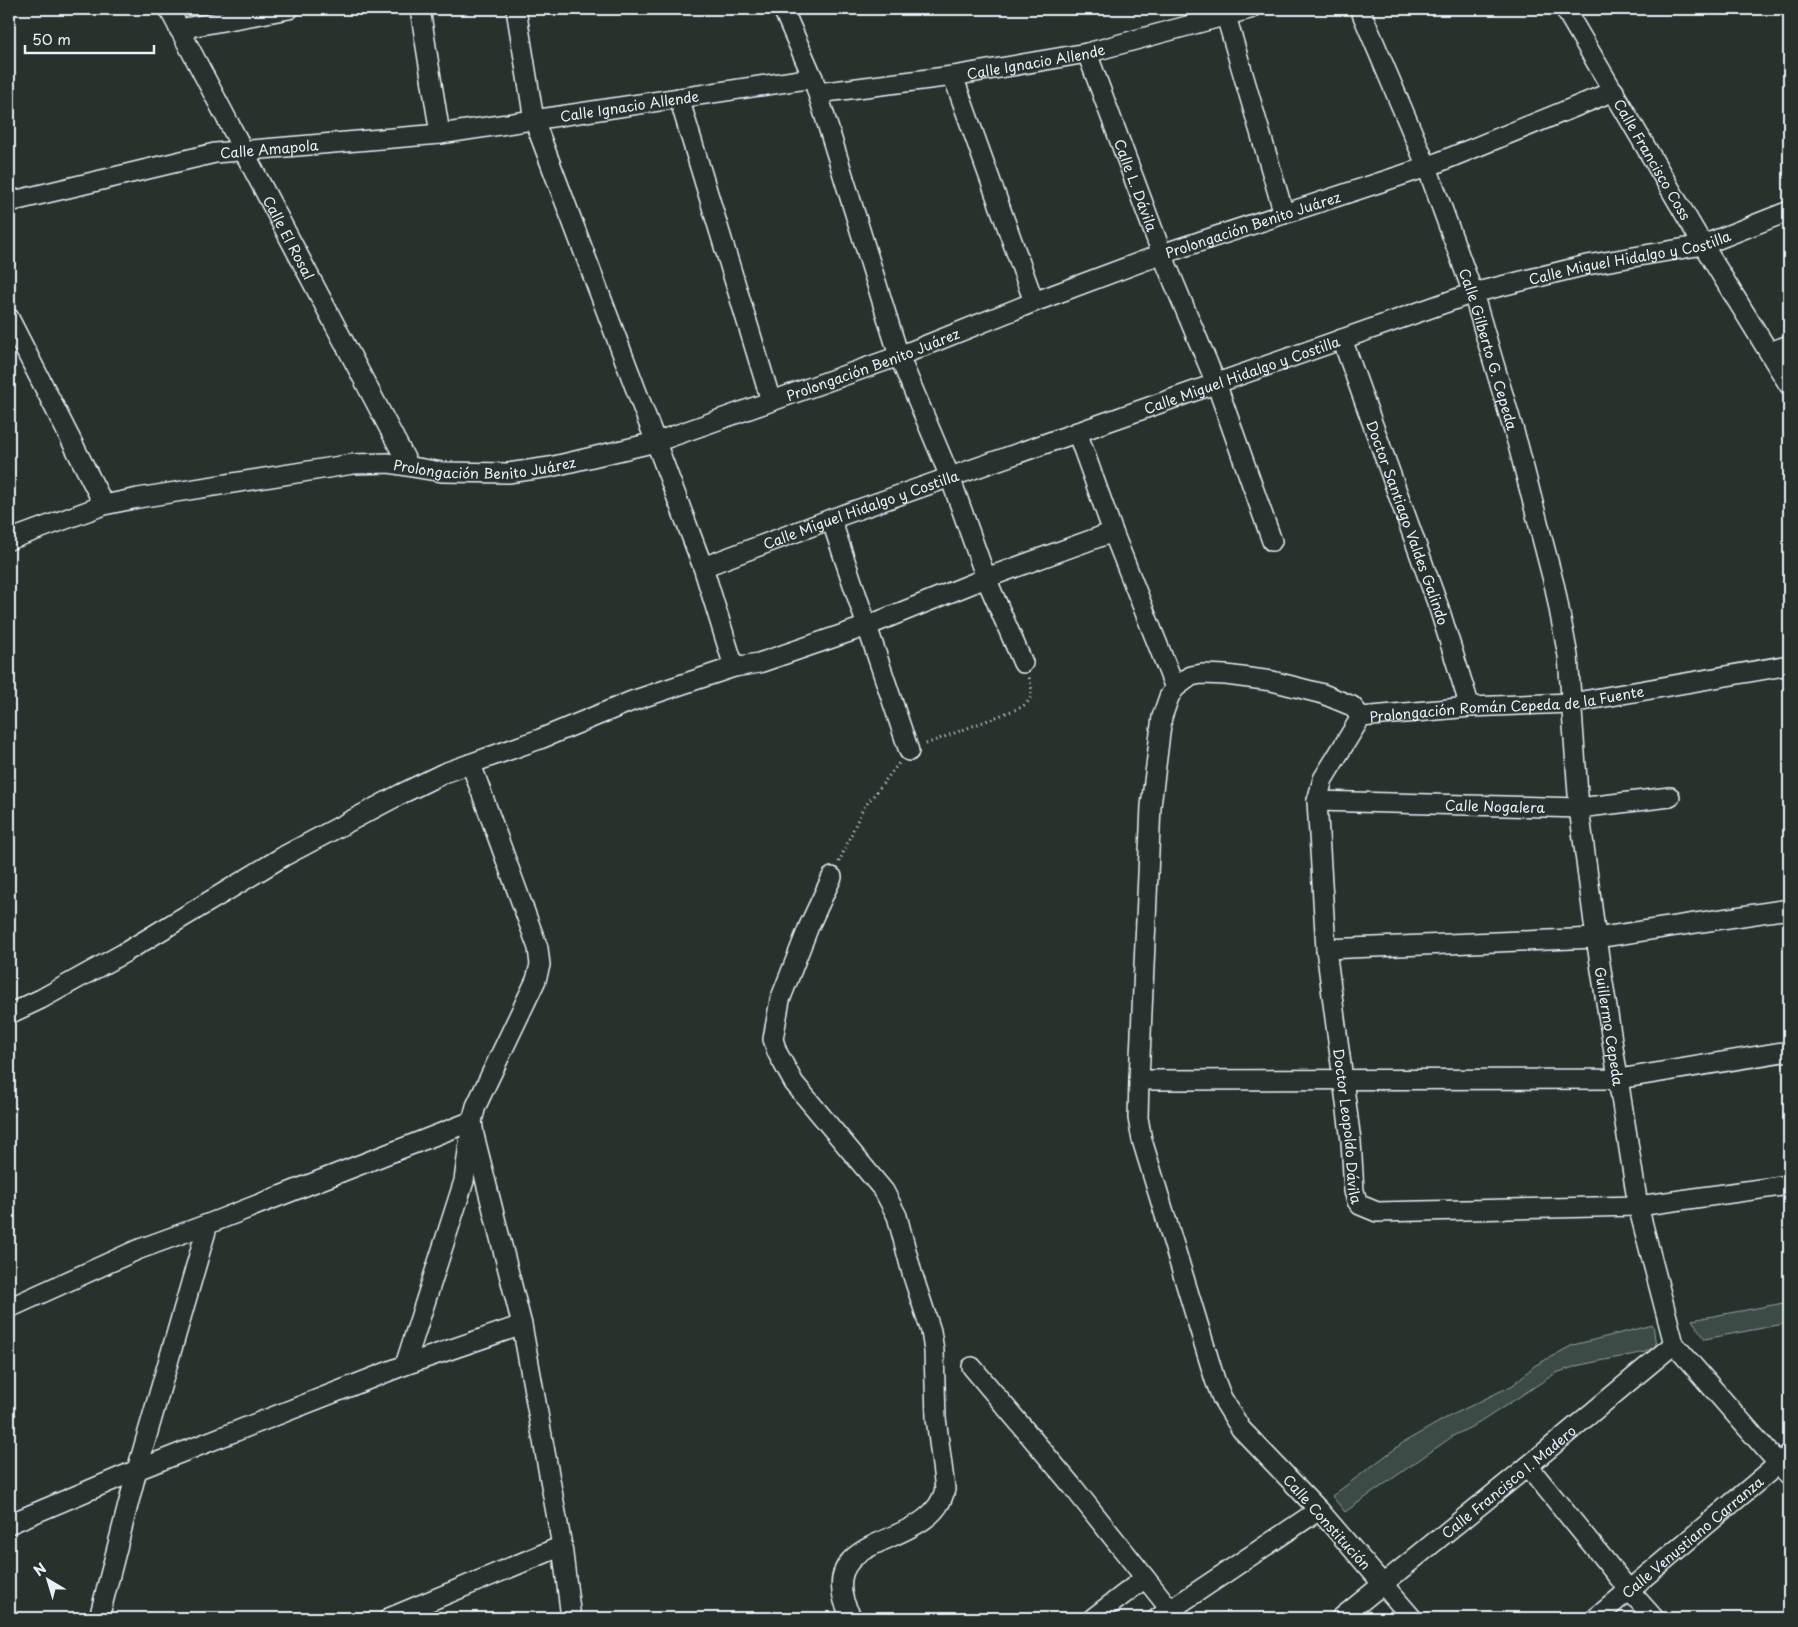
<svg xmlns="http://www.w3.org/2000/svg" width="1798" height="1627" viewBox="0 0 1798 1627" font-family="'Playpen Sans',sans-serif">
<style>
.green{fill:#3e4b47;stroke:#939ea0}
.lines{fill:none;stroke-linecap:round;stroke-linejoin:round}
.minor-casing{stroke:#e8f1f8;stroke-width:22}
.path{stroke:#e8f1f8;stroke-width:3;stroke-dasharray:1 4;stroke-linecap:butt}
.minor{stroke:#26332d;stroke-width:19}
.labels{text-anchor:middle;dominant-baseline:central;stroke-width:4;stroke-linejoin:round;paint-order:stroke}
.street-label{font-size:14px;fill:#e8f1f8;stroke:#26332d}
</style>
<rect width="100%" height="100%" fill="#26332d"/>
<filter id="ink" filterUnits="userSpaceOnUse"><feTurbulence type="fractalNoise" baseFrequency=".02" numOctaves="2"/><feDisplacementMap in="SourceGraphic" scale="10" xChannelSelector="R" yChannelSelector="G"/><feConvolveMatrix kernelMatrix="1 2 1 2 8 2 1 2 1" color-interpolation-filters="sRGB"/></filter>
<g filter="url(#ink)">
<g class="green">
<path d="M1789,1302V1323L1705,1339L1692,1320Z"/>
<path d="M1653,1325L1656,1346L1645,1352L1580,1365L1556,1373L1479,1423L1453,1436L1345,1512L1332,1496L1404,1442L1446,1418L1513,1385L1534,1366L1573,1345Z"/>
</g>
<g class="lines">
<defs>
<g id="minor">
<path id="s1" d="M169,9L409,466"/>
<path d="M420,9L440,134"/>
<path d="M516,9L534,120L703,567L734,667"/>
<path d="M783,9L813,78L899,356L950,477L986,578L1023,663"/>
<path id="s2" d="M1360,9L1427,167L1473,293L1518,445L1555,588L1568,656L1579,808L1596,938L1638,1206L1674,1344L1789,1476"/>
<path id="s3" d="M1565,9L1703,245L1789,385"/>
<path d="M1226,16L1284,214"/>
<path d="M179,29L289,9"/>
<path id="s4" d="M1087,53L1162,254L1216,383L1272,541"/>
<path d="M953,76L1034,302"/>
<path id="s5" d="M818,93L953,76L1087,53L1250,9"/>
<path d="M679,98L771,401"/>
<path id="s6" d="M9,202L215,153L440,134L813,78"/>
<path d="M9,318L104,505"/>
<path id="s7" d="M1342,339L1439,608L1470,707"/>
<path d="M1770,352L1789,345"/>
<path d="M1077,432L1113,532L1175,688"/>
<path d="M831,519L909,751"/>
<path id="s8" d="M9,540L104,505L138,498L353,464L388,463L442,472L508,473L550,467L656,442L899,356L1034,302L1162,254L1427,167L1614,91"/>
<path id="s9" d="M703,567L831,519L1473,293L1587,265L1703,245L1789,211"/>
<path id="s10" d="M1361,717L1323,779L1317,801L1326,949L1351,1141L1354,1191L1357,1201L1360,1205L1377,1212L1638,1206L1789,1185"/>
<path d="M471,764L538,948L540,965L536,980L476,1106L472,1121L474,1135L522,1325L562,1546L571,1618"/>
<path id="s11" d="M1317,801L1579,808L1670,797"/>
<path d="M832,877L809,926L780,1000L773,1039L777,1052L794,1083L884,1191L897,1216L912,1273L931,1331L934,1351L936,1418L945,1489C933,1548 823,1531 844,1601C846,1607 849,1613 852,1618"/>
<path d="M1326,949L1596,938L1789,909"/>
<path d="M9,1014L41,999L124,953L284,856L401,794L444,773L540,739L632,701L734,667L759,663L867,626L986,578L1113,532"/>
<path d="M1139,1080L1619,1079L1789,1051"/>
<path d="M9,1308L137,1250L208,1224L472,1121L464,1181L405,1365"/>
<path d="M972,1367L1073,1487L1177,1618"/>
<path d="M1528,1466L1629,1590L1654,1618"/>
<path d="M9,1524L137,1470L405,1365L522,1325"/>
<path d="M99,1618L137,1470L208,1224"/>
<path d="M389,1618L562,1546"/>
<path d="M1093,1618L1145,1578"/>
<path d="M1158,1618L1319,1510"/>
<path id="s12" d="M1341,1618L1528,1466L1674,1344"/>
<path id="s13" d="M1412,1618L1319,1510L1241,1429L1222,1398L1215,1380L1142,1140L1138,1118L1139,1080L1151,806L1162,717L1169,697L1175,688L1191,676L1202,674L1226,675L1272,681L1323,694L1352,706L1361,717L1470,707L1571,703L1789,665"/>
<path id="s14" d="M1596,1618L1789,1455"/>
</g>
</defs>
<use href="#minor" class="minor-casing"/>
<g class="path">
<path d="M926,744L1022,707C1034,698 1033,691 1029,677"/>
<path d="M839,862L862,810L899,763"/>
</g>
<use href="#minor" class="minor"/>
</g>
</g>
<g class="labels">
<g class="street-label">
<text stroke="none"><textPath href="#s5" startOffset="220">Calle Ignacio Allende</textPath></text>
<text stroke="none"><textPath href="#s6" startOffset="629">Calle Ignacio Allende</textPath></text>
<text stroke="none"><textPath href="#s6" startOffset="266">Calle Amapola</textPath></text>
<text stroke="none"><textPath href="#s3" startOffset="174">Calle Francisco Coss</textPath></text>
<text stroke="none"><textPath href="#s4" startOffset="141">Calle L. Dávila</textPath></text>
<text stroke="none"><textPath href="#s8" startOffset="1296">Prolongación Benito Juárez</textPath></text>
<text stroke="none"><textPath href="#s1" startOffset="258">Calle El Rosal</textPath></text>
<text stroke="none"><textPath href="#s9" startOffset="978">Calle Miguel Hidalgo y Costilla</textPath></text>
<text stroke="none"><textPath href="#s2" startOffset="364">Calle Gilberto G. Cepeda</textPath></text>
<text stroke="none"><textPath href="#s8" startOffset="891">Prolongación Benito Juárez</textPath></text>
<text stroke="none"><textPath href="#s9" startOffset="572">Calle Miguel Hidalgo y Costilla</textPath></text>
<text stroke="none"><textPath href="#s8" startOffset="486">Prolongación Benito Juárez</textPath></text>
<text stroke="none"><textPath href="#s9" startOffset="168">Calle Miguel Hidalgo y Costilla</textPath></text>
<text stroke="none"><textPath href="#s7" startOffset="195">Doctor Santiago Valdes Galindo</textPath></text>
<text stroke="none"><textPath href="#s13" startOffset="1364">Prolongación Román Cepeda de la Fuente</textPath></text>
<text stroke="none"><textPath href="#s11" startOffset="178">Calle Nogalera</textPath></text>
<text stroke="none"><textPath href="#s2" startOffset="1054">Guillermo Cepeda</textPath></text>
<text stroke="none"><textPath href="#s10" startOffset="422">Doctor Leopoldo Dávila</textPath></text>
<text stroke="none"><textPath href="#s12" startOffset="216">Calle Francisco I. Madero</textPath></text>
<text transform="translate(1327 1522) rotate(48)">Calle Constitución</text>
<text stroke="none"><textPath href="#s14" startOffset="126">Calle Venustiano Carranza</textPath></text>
</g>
</g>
<rect width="1798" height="1627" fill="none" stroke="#26332d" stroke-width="30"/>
<rect x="15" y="15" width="1768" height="1597" fill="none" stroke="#e8f1f8" stroke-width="2" filter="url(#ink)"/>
<g transform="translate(48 1580) rotate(322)" stroke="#26332d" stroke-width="4" paint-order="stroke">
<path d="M0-4L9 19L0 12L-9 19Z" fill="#e8f1f8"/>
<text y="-8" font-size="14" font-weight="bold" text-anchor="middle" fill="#e8f1f8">N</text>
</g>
<path d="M25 45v8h129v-8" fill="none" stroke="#e8f1f8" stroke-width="2.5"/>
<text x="32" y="45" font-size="15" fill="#e8f1f8" stroke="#26332d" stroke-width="4" paint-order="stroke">50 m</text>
</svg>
